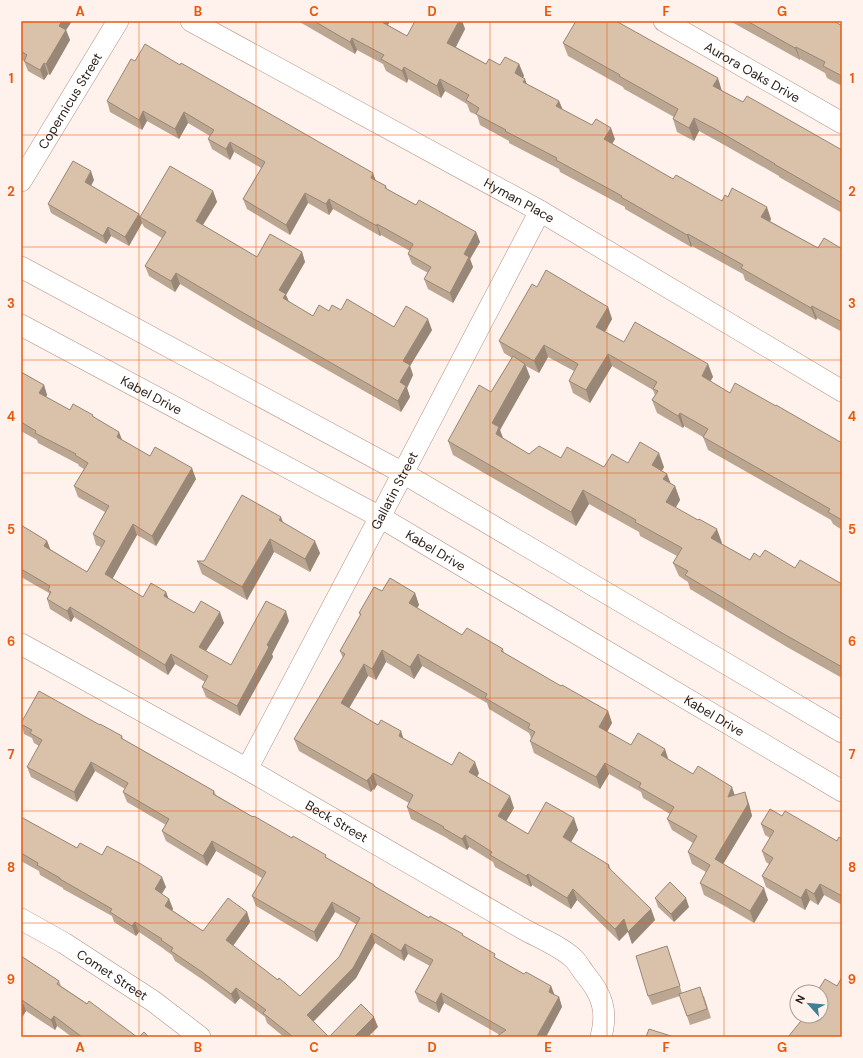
<svg xmlns="http://www.w3.org/2000/svg" width="863" height="1058" viewBox="0 0 863 1058" font-family="'DM Sans',sans-serif">
<style>
.lines{fill:none;stroke-linecap:round;stroke-linejoin:round}
.minor-casing{stroke:#af9184;stroke-width:22}
.minor{stroke:#fff;stroke-width:21}
.wall{fill:#bba692}
.shaded-wall{fill:#988777}
.building{fill:#d9c1aa;stroke:#988777}
.grid{fill:none;stroke:#e8590c;stroke-width:1;stroke-opacity:0.55}
.labels{text-anchor:middle;dominant-baseline:central;stroke-width:3;stroke-linejoin:round;paint-order:stroke}
.street-label{font-size:13px;fill:#261a15;stroke:#fff1eb}
.neatline{fill:none;stroke:#e8590c;stroke-width:1.5}
.grid-label{font-size:13px;text-anchor:middle;font-weight:bold;fill:#e8590c}
</style>
<rect width="100%" height="100%" fill="#fff1eb"/>
<g class="lines">
<defs>
<g id="minor">
<path id="s1" d="M191,21L540,211L842,391"/>
<path id="s2" d="M664,21L842,123"/>
<path id="s3" d="M21,181L118,21"/>
<path d="M21,267L403,473L842,732"/>
<path id="s4" d="M21,325L380,517L842,791"/>
<path id="s5" d="M21,644L247,769L525,930C540,938 562,947 574,959C578,963 581,969 585,974C602,994 608,1011 601,1037"/>
<path id="s6" d="M247,769L380,517L540,211"/>
<path id="s7" d="M21,919L64,943L153,1001L200,1037"/>
</g>
</defs>
<use href="#minor" class="minor-casing"/>
<use href="#minor" class="minor"/>
</g>
<g class="wall">
<path d="M21,21H72L66,30L70,40L50,75L48,74L44,80L28,71L24,61L21,59Z"/>
<path d="M298,21H390L388,25L407,36L415,21H462L465,29L456,47L486,64L500,65L519,64L524,76L523,77L527,84L559,101L563,110L615,139L612,144L673,179L722,201L771,219L770,221L818,248L842,249V332L817,318L816,320L745,280L743,274L692,246L691,247L625,209V207L560,172L559,169L509,143V141L480,125L477,115L470,112L467,104L445,91L441,98L408,79L407,83L386,71L383,64L357,50L355,54Z"/>
<path d="M730,21H834L842,26V86L827,78L825,73L800,59V60Z"/>
<path d="M563,43L722,91L743,102L842,150V213L779,177V176L719,142L699,131L694,141L677,132L673,119L674,117L624,89L623,87L568,56Z"/>
<path d="M135,61L376,181L386,186L387,189L416,205L476,232L480,242L470,259L473,267L453,303L428,289L424,279L428,273L412,264L408,254L410,251L381,235L380,236L333,209L329,215L308,203L290,235L247,209L243,199L261,168L234,152L230,160L212,149L208,139L210,136L188,123L179,139L147,121L142,130L110,112L107,101Z"/>
<path d="M94,180L91,186L139,214L140,217L213,191L217,202L203,225L257,257L302,252L305,262L286,295L289,302L313,316L329,311L341,310L394,327L432,330L410,366L413,375L407,388L410,397L401,412L243,322L180,284L175,292L149,276L145,266L162,238L144,227L142,223L129,246L111,236L106,244L51,213L48,204Z"/>
<path d="M537,287L608,307L612,319L605,332L624,342L708,364L713,377L710,381L730,393L842,443V530L833,524L831,520L708,450L703,437L684,426L683,428L657,413L652,400L655,395L653,390L612,366L590,403L573,393L569,381L574,371L548,357L539,373L526,366L530,377L500,430L503,438L529,454L561,458L604,467L628,463L664,467L662,471L667,474L670,483L675,486L680,500L675,508L722,543L721,544L750,560L760,557L795,568L842,584V678L787,647L690,589L688,582L679,576L673,563L677,556L640,536L639,532L589,504L576,526L453,455L448,441L491,392L512,358L504,353L499,341Z"/>
<path d="M21,372L44,385L47,395L46,397L70,410L94,417L122,440L150,456L196,479L156,546L137,535L112,579L143,597L166,592L168,599L194,613L224,623L206,651L231,665L289,621L272,654L273,657L240,716L206,697L202,687L205,682L175,664L168,675L74,617L71,622L50,609L47,599L49,594V593L21,577V525L47,541L50,549L87,572L101,547L96,545L93,534L105,512L78,497L74,486L84,469L79,466L78,464L38,443L37,440L21,431Z"/>
<path d="M283,522L320,553L310,572L274,552L247,600L202,574L197,561H204Z"/>
<path d="M382,591L415,593L419,605L417,608L462,635L503,649L504,653L561,686L608,711L612,723L607,732L631,745L668,759L693,774L735,795L749,804L752,816L723,864L768,900L754,923L723,905L704,895L700,883L706,872L692,864L688,852L693,843L672,830L667,819L670,814L643,798L641,792L609,774L600,789L534,753L530,741L531,738L529,733L489,709L487,703L422,666L414,679L386,662L376,680L368,676L349,708L378,725L452,765L479,773L477,777L514,808L506,821L528,834L578,830L571,842L609,865L611,870L651,909L655,920L632,944L628,932L619,941L577,900L571,909L532,885L531,887L495,867L493,862L469,847L467,850L448,839L447,838L411,819L407,807L409,803L377,785L374,790L373,789L371,792L299,751L294,739L343,658L340,651L360,615L359,613Z"/>
<path d="M21,723L100,725L122,736L123,739L214,791L216,795L253,817L327,858L374,885L375,887L429,918L463,936L496,958L524,974L551,986L554,995L559,997L562,1007L500,1035L444,1003L439,1013L419,1002L415,992L430,966L408,954L404,961L375,943L356,978L313,1022L329,1037H284L267,1023L265,1017L240,998L235,1004L206,982L175,961L172,955L165,950L164,949L139,932L136,936L114,922L112,916L63,889V888L40,875L39,871L21,861V817L77,848L102,855L166,887L162,894L169,899L173,909L172,910L203,931L247,912L250,922L233,946L278,980L300,996L339,957L356,924L335,912L317,942L256,906L252,896L262,878L216,851L207,866L166,841L162,831L166,825L127,802L123,792L125,789L95,771L77,802L31,777L27,767L39,746L34,743L32,738L24,734Z"/>
<path d="M782,816L837,841L842,839V905L824,895L818,905L810,900L805,910L766,887L762,876L769,864L766,862L762,851L770,838L765,835L761,824Z"/>
<path d="M655,898L689,907L674,922L658,907Z"/>
<path d="M667,946L682,993L704,996L711,1018L690,1025L680,996L652,1005L648,996Z"/>
<path d="M21,956L59,981L61,986L137,1037H72L57,1026L55,1030L26,1011L21,1019Z"/>
</g>
<g class="shaded-wall">
<path d="M62,21H72L66,30L70,40L50,75L46,64L59,26Z"/>
<path d="M379,21H390L384,32Z"/>
<path d="M459,21H462L465,29L452,54L447,43Z"/>
<path d="M352,38L357,50L355,54L350,42Z"/>
<path d="M796,47L800,59V60L795,48Z"/>
<path d="M44,63L48,74L44,80L40,70Z"/>
<path d="M519,64L524,76L519,85L515,73Z"/>
<path d="M404,67L408,79L407,83L402,71Z"/>
<path d="M718,78L722,91L713,86Z"/>
<path d="M440,79L445,91L441,98L437,86Z"/>
<path d="M525,79L529,91L523,82Z"/>
<path d="M559,101L564,113L556,106Z"/>
<path d="M143,111L147,121L142,130L139,120Z"/>
<path d="M184,112L188,123L179,139L175,129Z"/>
<path d="M694,118L699,131L694,141L689,128Z"/>
<path d="M611,128L615,139L608,151L604,139Z"/>
<path d="M230,142L234,152L230,160L226,149Z"/>
<path d="M91,171L94,180L88,191L85,182Z"/>
<path d="M373,173L377,184L371,178Z"/>
<path d="M213,191L217,202L199,231L196,221Z"/>
<path d="M305,193L308,203L290,235L286,225Z"/>
<path d="M329,199L333,209L329,215L326,204Z"/>
<path d="M767,207L771,219L766,228L761,217Z"/>
<path d="M139,214L142,223L129,246L125,237Z"/>
<path d="M377,224L381,235L380,236L377,226Z"/>
<path d="M108,227L111,236L106,244L103,236Z"/>
<path d="M476,232L480,242L470,259L473,267L453,303L450,293L464,254Z"/>
<path d="M688,234L692,246L691,247L687,235Z"/>
<path d="M302,252L305,262L286,295L290,304L287,309L279,290Z"/>
<path d="M176,273L180,284L175,292L171,281Z"/>
<path d="M812,306L817,318L816,320L811,308Z"/>
<path d="M608,307L612,319L601,339L596,327Z"/>
<path d="M428,319L432,330L410,366L413,375L407,388L410,397L401,412L398,401L400,382L403,361Z"/>
<path d="M544,345L548,357L539,373L534,361Z"/>
<path d="M608,354L612,366L590,403L586,390Z"/>
<path d="M525,364L530,377L500,430L504,441L501,448L492,423Z"/>
<path d="M708,364L713,377L706,388L702,376Z"/>
<path d="M44,385L47,395L43,403L39,393Z"/>
<path d="M680,413L684,426L683,428L678,416Z"/>
<path d="M119,432L123,442L117,437Z"/>
<path d="M659,453L664,467L657,479L652,465Z"/>
<path d="M192,468L196,479L156,546L152,536Z"/>
<path d="M667,474L672,487L663,479Z"/>
<path d="M675,486L680,500L671,516L666,502Z"/>
<path d="M583,490L589,504L576,526L571,512Z"/>
<path d="M281,517L286,530L279,520Z"/>
<path d="M133,524L137,535L109,585L105,574Z"/>
<path d="M717,529L722,543L716,552L711,538Z"/>
<path d="M270,539L274,552L247,600L242,587Z"/>
<path d="M47,541L51,551L44,546Z"/>
<path d="M315,541L320,553L310,572L305,559Z"/>
<path d="M166,592L170,602L164,596Z"/>
<path d="M415,593L419,605L413,614L409,603Z"/>
<path d="M70,607L74,617L71,622L67,611Z"/>
<path d="M286,611L289,621L272,654L273,657L240,716L237,706L267,645Z"/>
<path d="M220,612L224,623L202,657L199,647Z"/>
<path d="M382,650L386,662L376,680L372,669Z"/>
<path d="M171,654L175,664L168,675L165,665Z"/>
<path d="M418,654L422,666L414,679L410,667Z"/>
<path d="M364,664L368,676L345,715L341,703Z"/>
<path d="M608,711L612,723L603,739L599,727Z"/>
<path d="M401,731L405,743L399,736Z"/>
<path d="M665,749L669,761L661,755Z"/>
<path d="M91,762L95,771L77,802L74,792Z"/>
<path d="M475,762L479,773L473,783L469,772Z"/>
<path d="M605,763L609,774L600,789L596,777Z"/>
<path d="M373,773L377,785L374,790L370,778Z"/>
<path d="M369,778L373,789L371,792L367,781Z"/>
<path d="M732,787L736,799L728,797Z"/>
<path d="M745,792L749,804L752,816L719,871L715,859Z"/>
<path d="M510,796L514,808L502,828L498,816Z"/>
<path d="M574,818L578,830L567,849L563,837Z"/>
<path d="M465,835L469,847L467,850L462,839Z"/>
<path d="M212,841L216,851L207,866L203,856Z"/>
<path d="M528,874L532,885L531,887L526,876Z"/>
<path d="M162,877L166,887L158,899L155,889Z"/>
<path d="M820,884L824,895L818,905L814,894Z"/>
<path d="M764,888L768,900L754,923L750,911Z"/>
<path d="M573,889L577,900L571,909L567,898Z"/>
<path d="M806,889L810,900L805,910L801,898Z"/>
<path d="M686,898L689,907L674,922L671,914Z"/>
<path d="M169,899L173,909L169,916L165,906Z"/>
<path d="M332,902L335,912L317,942L314,932Z"/>
<path d="M651,909L655,920L632,944L628,932Z"/>
<path d="M247,912L250,922L230,950L226,940Z"/>
<path d="M624,919L628,931L619,941L615,929Z"/>
<path d="M135,922L139,932L136,936L132,926Z"/>
<path d="M372,933L375,943L356,978L310,1025L307,1015Z"/>
<path d="M405,944L408,954L404,961L401,951Z"/>
<path d="M551,986L555,996L549,992Z"/>
<path d="M236,988L240,998L235,1004L231,994Z"/>
<path d="M441,993L444,1003L439,1013L436,1003Z"/>
<path d="M559,997L562,1007L546,1037H538L537,1036Z"/>
<path d="M22,1000L26,1011L21,1019V1003Z"/>
<path d="M54,1016L57,1026L55,1030L51,1020Z"/>
<path d="M374,1017L378,1027L368,1037H354Z"/>
</g>
<g class="building">
<path d="M21,21H62L59,26L66,30L46,64L44,63L40,70L24,61L27,55L21,51Z"/>
<path d="M314,21H380L407,36L415,21H459L447,43L486,64L489,59L500,65L505,57L519,64L515,73L525,79L523,82L559,101L556,106L592,125L596,119L611,128L604,139L673,179L676,175L722,201L725,195L728,197L732,188L767,207L761,217L818,248L824,238L842,249V322L812,306L811,308L741,268L743,265L688,234L687,235L621,197L622,196L556,160L557,158L505,131L506,130L476,114L479,108L466,100L469,95L440,79L437,86L404,67L402,71L381,59L384,55L352,38L350,42Z"/>
<path d="M576,21H616L718,78L713,86L743,102L747,96L842,150V203L774,164H775L715,129L694,118L689,128L673,119L678,109L619,76L620,75L563,43Z"/>
<path d="M747,21H834L842,26V76L823,66L825,62L796,47L795,48Z"/>
<path d="M145,44L180,65L181,63L258,107L373,173L371,178L386,186L385,188L416,205L419,200L476,232L464,254L469,257L450,293L424,279L431,267L408,254L413,244L377,224V226L329,199L326,204L305,193L286,225L243,199L265,162L230,142L226,149L208,139L214,130L184,112L175,129L143,111L139,120L107,101L131,59L135,61Z"/>
<path d="M73,161L91,171L85,182L139,214L125,237L108,227L103,236L48,204Z"/>
<path d="M170,166L213,191L196,221L257,257L270,234L302,252L279,290L286,294L283,298L313,316L319,305L329,311L332,305L341,310L347,299L394,327L406,306L428,319L403,361L410,365L400,382L406,386L398,401L240,311L176,273L171,281L145,266L166,232L140,217Z"/>
<path d="M546,270L608,307L596,327L624,342L635,322L708,364L702,376L730,393L735,383L776,406V405L842,443V520L828,512L830,509L703,437L708,429L680,413L678,416L652,400L658,391L653,389L657,382L608,354L586,390L569,381L578,364L544,345L534,361L499,341L532,284L537,287Z"/>
<path d="M513,356L525,364L492,423L499,427L496,434L529,454L539,446L561,458L567,447L604,467L612,454L628,463L640,442L659,453L652,465L667,474L663,479L675,486L666,502L698,520L699,519L717,529L711,538L750,560L754,553L760,557L765,550L795,568L800,560L842,584V667L782,633L685,575L688,571L673,563L682,548L635,522L636,520L583,490L571,512L448,441L479,385L491,392Z"/>
<path d="M21,372L44,385L39,393L70,410L73,404L93,415L92,416L119,432L117,437L150,456L155,447L192,468L152,536L133,524L105,574L143,597L151,583L166,592L164,596L194,613L201,601L220,612L199,647L231,665L266,601L286,611L267,645L269,647L237,706L202,687L208,676L171,654L165,665L70,607L67,611L47,599L51,592L48,590L50,586L21,569V525L47,541L44,546L87,572L105,541L93,534L109,506L74,486L88,463L75,455L76,454L35,433L36,431L21,422Z"/>
<path d="M242,495L281,517L279,520L315,541L305,559L270,539L242,587L197,561H204Z"/>
<path d="M390,578L415,593L409,603L462,635L467,628L503,649L501,651L561,686L562,685L608,711L599,727L631,745L638,733L665,749L661,755L693,774L698,766L732,787L728,797L745,792L748,804L715,859L764,888L750,911L719,893L700,883L710,865L688,852L697,836L667,819L674,807L639,787L641,783L605,763L596,777L530,741L535,732L528,728L530,724L485,698L487,694L418,654L410,667L382,650L372,669L364,664L341,703L378,725L381,720L401,731L399,736L452,765L459,752L475,762L469,772L510,796L498,816L528,834L546,802L574,818L563,837L609,865L608,867L651,909L628,932L624,919L615,929L573,889L567,898L528,874L526,876L490,855L492,852L465,835L462,839L443,828L444,827L407,807L413,795L373,773L370,778H369L367,781L294,739L345,654L340,651L361,614L359,613L374,587L382,591Z"/>
<path d="M39,691L100,725V724L122,736L121,738L214,791L213,794L253,817L254,816L292,838L293,836L326,855L325,857L374,885V886L429,918L430,916L463,934L462,935L495,954L494,957L524,974L526,972L551,986L549,992L559,997L537,1036L539,1037H496L506,1030L441,993L436,1003L415,992L433,960L405,944L401,951L372,933L353,968L307,1015L329,1037H291L292,1036L263,1013L266,1010L236,988L231,994L202,972L171,951L173,948L161,940L162,939L135,922L132,926L110,912L112,909L60,879V878L37,865L38,863L21,853V817L77,848L80,843L102,855L107,846L141,864L162,877L155,889L169,899L165,906L203,931L228,898L247,912L226,940L278,980L279,978L300,996L339,957L360,918L332,902L314,932L252,896L266,872L212,841L203,856L162,831L169,819L123,792L128,783L91,762L74,792L27,767L42,740L30,733L32,730L21,724V723Z"/>
<path d="M770,809L782,816L785,811L837,841L839,837L842,839V896L820,884L814,894L806,889L801,898L762,876L773,858L762,851L774,831L761,824Z"/>
<path d="M670,882L686,898L671,914L655,898Z"/>
<path d="M667,946L680,986L648,996L636,956Z"/>
<path d="M21,956L59,981L57,984L87,1004L89,1001L137,1037H82L54,1016L51,1020L22,1000L21,1003Z"/>
<path d="M842,977V1037H788L805,1016H821V992H817L825,979L837,986Z"/>
<path d="M700,987L707,1009L687,1016L679,994Z"/>
<path d="M361,1004L374,1017L354,1037H329Z"/>
<path d="M649,1029L674,1037H646Z"/>
<path d="M144,1032L149,1037H139Z"/>
</g>
<path class="grid" d="M139,21V1037M256,21V1037M373,21V1037M490,21V1037M607,21V1037M724,21V1037M21,135H842M21,247H842M21,360H842M21,473H842M21,585H842M21,698H842M21,811H842M21,923H842"/>
<g class="labels">
<g class="street-label">
<text stroke="none"><textPath href="#s2" startOffset="102">Aurora Oaks Drive</textPath></text>
<text stroke="none"><textPath href="#s3" startOffset="94">Copernicus Street</textPath></text>
<text stroke="none"><textPath href="#s1" startOffset="374">Hyman Place</textPath></text>
<text stroke="none"><textPath href="#s4" startOffset="148">Kabel Drive</textPath></text>
<text stroke="none"><textPath href="#s6" startOffset="315">Gallatin Street</textPath></text>
<text stroke="none"><textPath href="#s4" startOffset="472">Kabel Drive</textPath></text>
<text stroke="none"><textPath href="#s4" startOffset="796">Kabel Drive</textPath></text>
<text stroke="none"><textPath href="#s5" startOffset="362">Beck Street</textPath></text>
<text stroke="none"><textPath href="#s7" startOffset="107">Comet Street</textPath></text>
</g>
</g>
<rect width="863" height="1058" fill="none" stroke="#fff1eb" stroke-width="44"/>
<g transform="translate(809 1004) rotate(297)"><circle r="19" fill="#fff1eb" stroke="#a89b95"/>
<path d="M0-3L7 15L0 10L-7 15Z" fill="#407f94"/>
<text y="-6" font-size="11" font-weight="bold" text-anchor="middle" fill="#261a15">N</text>
</g>
<rect x="22" y="22" width="819" height="1014" class="neatline"/>
<g class="grid-label">
<text x="80" y="16">A</text>
<text x="198" y="16">B</text>
<text x="314" y="16">C</text>
<text x="432" y="16">D</text>
<text x="548" y="16">E</text>
<text x="666" y="16">F</text>
<text x="782" y="16">G</text>
<text x="11" y="83">1</text>
<text x="852" y="83">1</text>
<text x="11" y="196">2</text>
<text x="852" y="196">2</text>
<text x="11" y="308">3</text>
<text x="852" y="308">3</text>
<text x="11" y="421">4</text>
<text x="852" y="421">4</text>
<text x="11" y="534">5</text>
<text x="852" y="534">5</text>
<text x="11" y="646">6</text>
<text x="852" y="646">6</text>
<text x="11" y="759">7</text>
<text x="852" y="759">7</text>
<text x="11" y="872">8</text>
<text x="852" y="872">8</text>
<text x="11" y="984">9</text>
<text x="852" y="984">9</text>
<text x="80" y="1052">A</text>
<text x="198" y="1052">B</text>
<text x="314" y="1052">C</text>
<text x="432" y="1052">D</text>
<text x="548" y="1052">E</text>
<text x="666" y="1052">F</text>
<text x="782" y="1052">G</text>
</g>
</svg>
